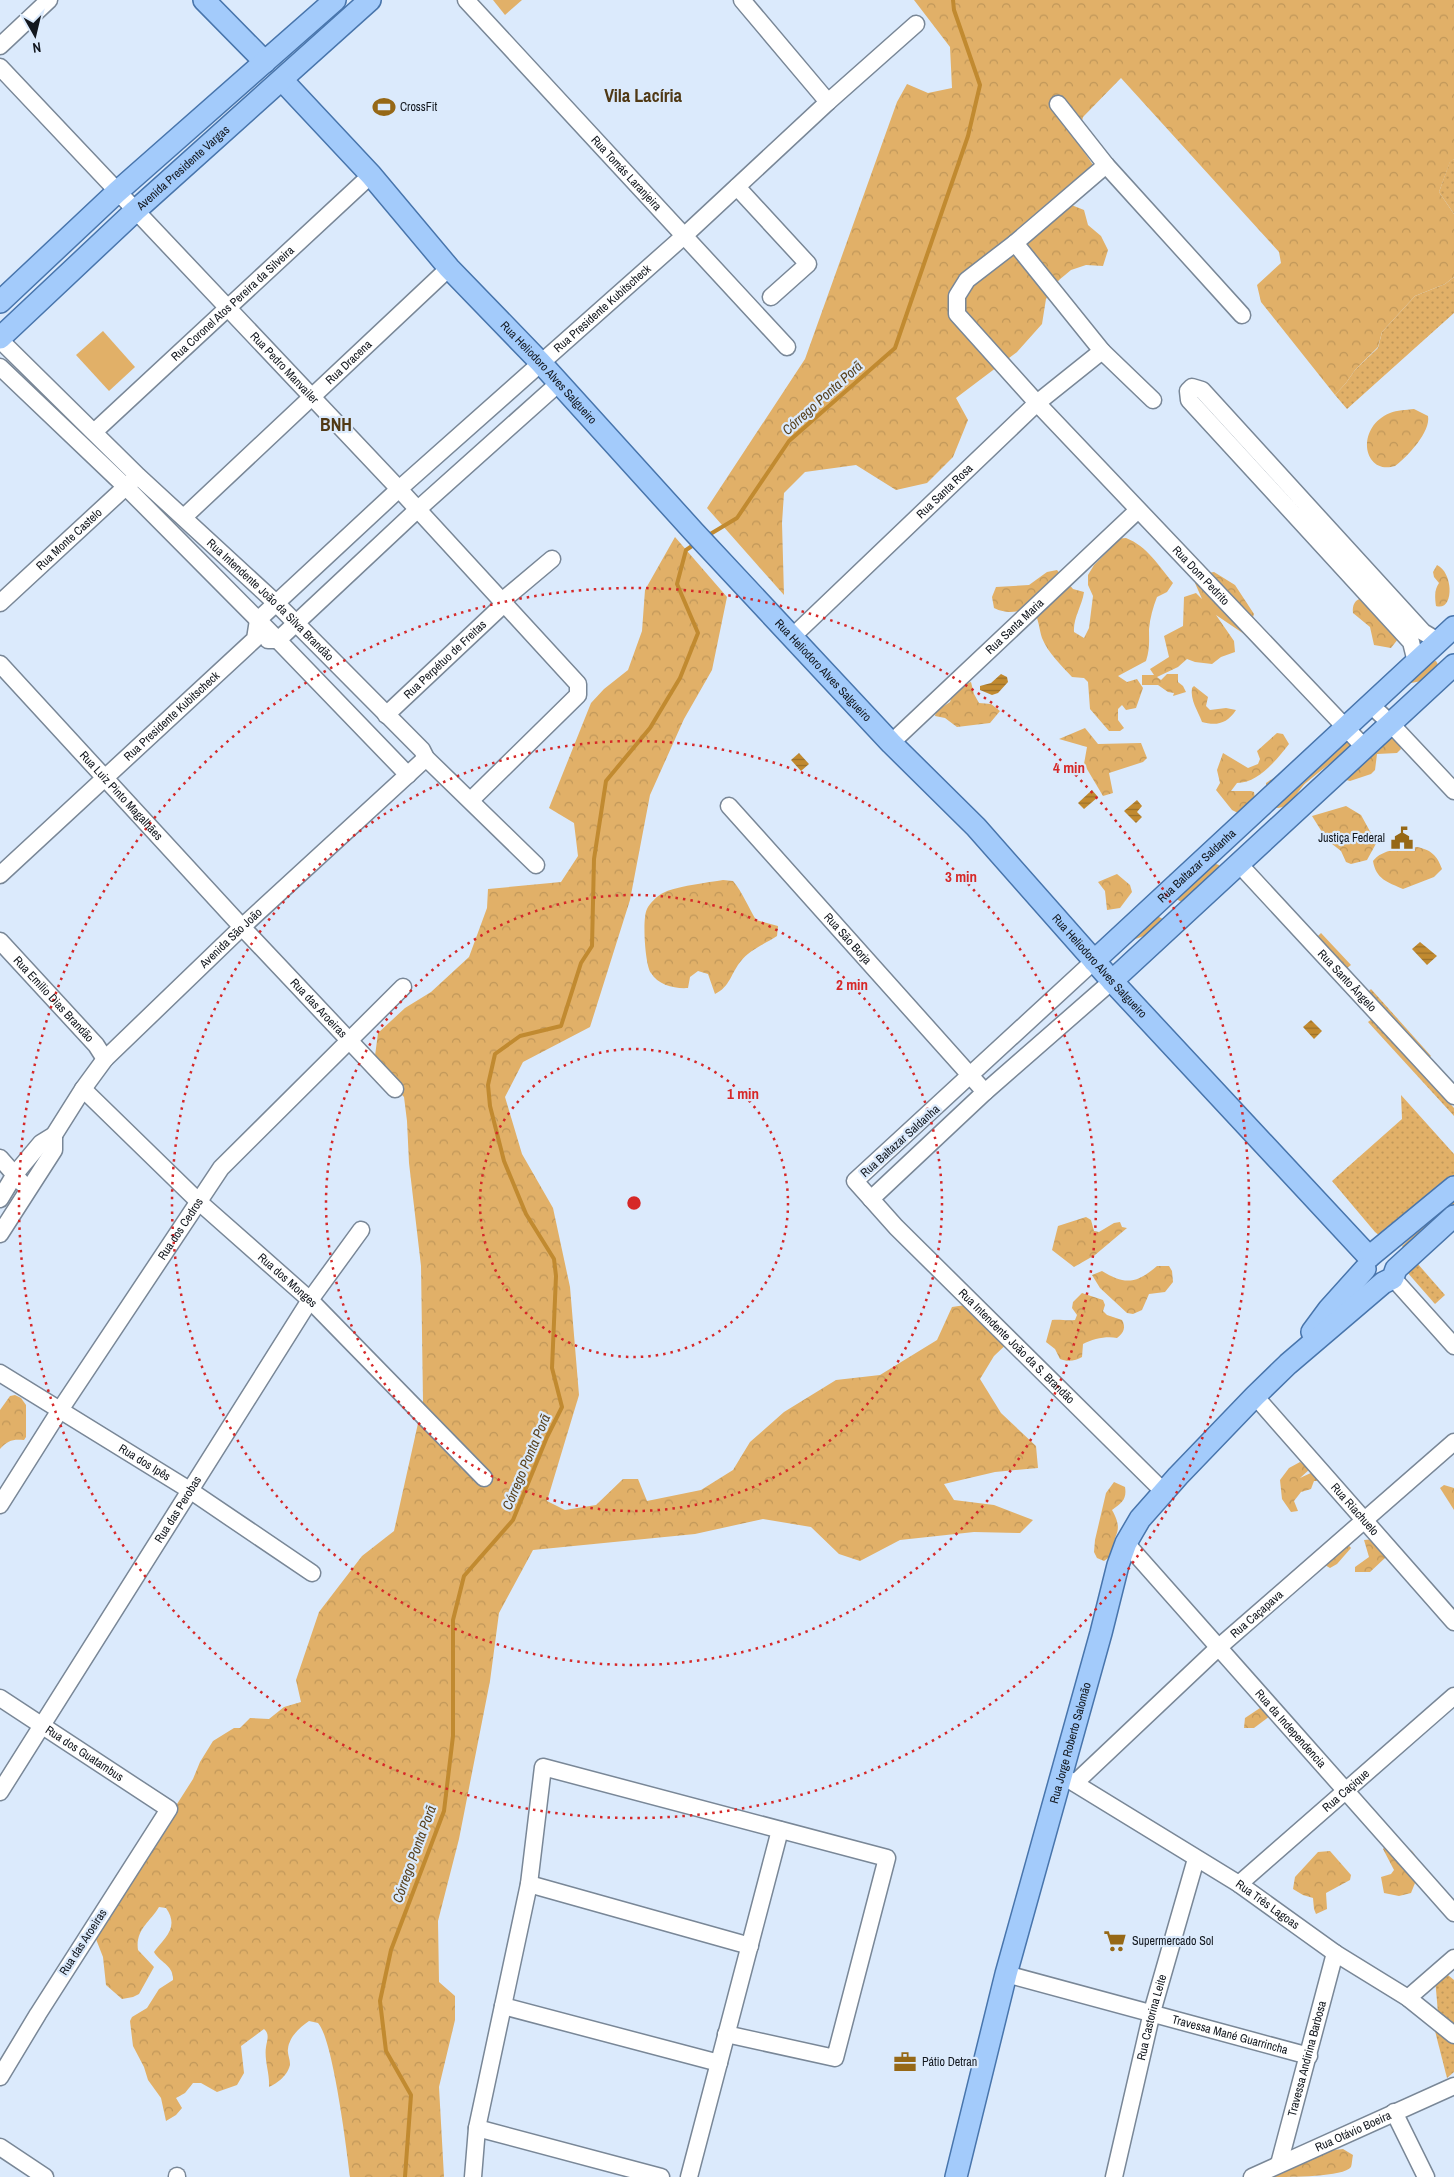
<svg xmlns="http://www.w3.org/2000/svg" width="1454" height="2177" viewBox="0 0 1454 2177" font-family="'Archivo Narrow',sans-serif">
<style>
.grass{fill:url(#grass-dots)}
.forest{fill:url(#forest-crowns)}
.green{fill:#e1b068}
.water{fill:url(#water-rules)}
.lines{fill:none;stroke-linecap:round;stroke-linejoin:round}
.stream{stroke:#c18a30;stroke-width:4}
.minor-casing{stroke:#798797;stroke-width:19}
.major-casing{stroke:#4875ac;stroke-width:24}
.minor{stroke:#fff;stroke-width:16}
.major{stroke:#a3cbfb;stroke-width:21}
.ring{fill:none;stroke:#d62828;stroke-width:2.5;stroke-dasharray:2.5 5}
.labels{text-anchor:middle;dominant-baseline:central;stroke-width:4.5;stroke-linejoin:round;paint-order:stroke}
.poi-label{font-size:12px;fill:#12171e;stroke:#dbeafc;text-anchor:start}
.street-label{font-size:12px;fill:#12171e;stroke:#dbeafc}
.water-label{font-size:14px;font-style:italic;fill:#59421e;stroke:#dbeafc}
.district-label{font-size:18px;font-weight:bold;fill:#503915;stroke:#dbeafc}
.centre{fill:#d62828;stroke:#dbeafc;stroke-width:2.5}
.ring-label{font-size:15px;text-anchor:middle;font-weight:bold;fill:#d62828;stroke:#dbeafc;stroke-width:4.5;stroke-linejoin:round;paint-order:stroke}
</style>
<defs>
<pattern id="grass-dots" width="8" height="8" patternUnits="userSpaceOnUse" patternTransform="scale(1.25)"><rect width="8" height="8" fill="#e1b068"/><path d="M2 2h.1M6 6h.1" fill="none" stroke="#c0975a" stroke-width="1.8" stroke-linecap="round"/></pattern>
<pattern id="forest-crowns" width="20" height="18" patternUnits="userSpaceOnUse" patternTransform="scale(1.25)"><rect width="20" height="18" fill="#e1b068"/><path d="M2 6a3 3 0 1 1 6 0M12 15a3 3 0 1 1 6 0" fill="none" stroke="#c0975a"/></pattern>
<pattern id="water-rules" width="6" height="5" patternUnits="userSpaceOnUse" patternTransform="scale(1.25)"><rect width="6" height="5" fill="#c18a30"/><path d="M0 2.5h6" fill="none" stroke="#9b7028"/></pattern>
</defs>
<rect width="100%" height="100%" fill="#dbeafc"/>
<g class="grass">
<path d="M1454,159V214L1439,192L1450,161Z"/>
<path d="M1454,277V313L1347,409L1335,395L1346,383L1355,370L1378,348L1382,332L1415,296L1445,284Z"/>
<path d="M1321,933L1351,965L1342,972L1313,941Z"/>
<path d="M1371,989L1431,1056L1424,1062L1364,996Z"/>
<path d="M1372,1019L1454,1108V1116L1368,1022Z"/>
<path d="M1401,1095L1454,1154V1177L1380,1236L1375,1232L1332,1181L1402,1119Z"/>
<path d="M1454,1198V1206L1405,1250L1402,1246Z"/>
<path d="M1417,1263L1445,1295L1435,1304L1407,1272Z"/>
<path d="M1443,1971L1454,1980V2027L1438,2013L1435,1978Z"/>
<path d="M1434,2027L1454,2044V2072L1447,2078Z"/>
</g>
<g class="forest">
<path d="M914,0H1454V159L1450,162L1439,192L1454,214V277L1445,284L1415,296L1382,332L1378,347L1355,370L1346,383L1335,395L1261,302L1257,285L1281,263L1279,252L1121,78L1083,117L1077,141L1095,168C1082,179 1068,187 1054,198L1084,210L1088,225L1101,236L1108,250L1103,266L1086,265L1071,270L1059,280L1046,299L1042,324L1017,352L956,398L968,420L953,457L927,483L896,490L856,465L805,472L784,493L782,523L784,595L707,508L805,359L897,102L907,84L928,93L952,88L950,47Z"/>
<path d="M1414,409L1428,416C1431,432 1407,457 1395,466C1364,476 1354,428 1390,413C1397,410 1406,410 1414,409Z"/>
<path d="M675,537L727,597L712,670L684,719L650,795L630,900L590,1027L523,1062L505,1097L522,1154L553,1208L570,1287L579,1395L547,1501L565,1510L596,1505L623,1479H638L647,1501L701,1490L733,1470L750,1442L784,1412L836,1380L880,1375L937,1340L952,1307L972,1304L1013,1338L994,1356L980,1379L1001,1413L1036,1446L1038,1468L995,1472L944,1484L954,1500L994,1505L1033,1520L1020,1533L974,1532L900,1540L860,1561L839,1554L811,1527L763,1519L695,1534L533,1550L499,1613L490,1681L459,1839L438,1921L439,1982L455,1996V2020L439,2087L444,2177H350C347,2151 333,2039 318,2023L309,2021C300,2027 289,2037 288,2049C287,2053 290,2059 290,2064C289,2074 277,2084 269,2087C270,2074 264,2060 266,2047C267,2040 270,2034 264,2029L241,2046L244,2073L237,2085L217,2092L201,2083H193L185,2093L176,2098L182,2108L176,2115L166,2121L161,2098L148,2080L144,2067L133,2046L130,2021L132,2017L147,2008L159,1989L173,1980C174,1965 159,1962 154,1952C164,1938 180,1928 166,1908L159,1907C150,1922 135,1930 138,1950L154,1967L139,1994L133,1997L122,1999L106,1985L103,1957L94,1934L193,1779L200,1762L213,1741L234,1728H240L250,1718L269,1719L284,1707L301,1702L296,1680L319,1612L362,1556L394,1531L423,1401L421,1266L409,1163L407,1121L404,1097L382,1074L375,1056L378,1033L405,1008L431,992L469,957L487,908L488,889L561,882L578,856L574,823L549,808L591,703L604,689L628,670L642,631L645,590Z"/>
<path d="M1126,538C1147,546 1159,566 1173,583L1167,592L1157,597C1153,607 1150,618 1149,629C1149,641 1150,649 1146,661L1118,676L1127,682L1137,679L1143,688L1136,708L1126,710L1122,705L1118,709V720L1124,728L1120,731H1109L1090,709L1088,682L1084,678L1072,677C1062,666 1048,653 1042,638C1039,629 1039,620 1034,611C1018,609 1010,616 994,608L992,597L996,587L1029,585L1047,572L1057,570L1073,589L1084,592C1082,606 1073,618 1074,632L1084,638L1089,628L1093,596L1088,585V575L1094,565L1110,549L1114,539Z"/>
<path d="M1437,565C1454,573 1454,612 1436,606C1435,598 1434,590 1439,583L1434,577L1433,572Z"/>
<path d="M1214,572L1235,585L1254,614L1247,636L1216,615L1234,641L1235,652L1221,657L1212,664L1195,662L1187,659L1178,667L1157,677L1161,680L1167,674H1178V682L1183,686L1186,692L1173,696L1174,693L1168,692L1158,685H1142V675H1154L1150,669L1169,657L1164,636L1183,626L1184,597L1196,593L1202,599L1195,583L1202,574Z"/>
<path d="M1363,598L1398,639L1391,648L1374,645L1370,627L1353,613C1352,605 1355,599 1363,598Z"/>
<path d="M1436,661L1440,668L1437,678L1411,683L1412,672L1426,662Z"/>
<path d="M971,682L974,694L979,703L991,704L1000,711L990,723L957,727L945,718L935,716L936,711L950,702L955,687Z"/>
<path d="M1194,686L1208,697L1206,706L1210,710L1226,708L1236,710C1227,724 1216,726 1202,722C1198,711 1190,700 1192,688Z"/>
<path d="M1085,728L1098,744L1141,743L1147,758L1143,762L1109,773L1113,793L1103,796L1084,764L1087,747L1059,739Z"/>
<path d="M1277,733L1283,734L1289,744C1277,759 1259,783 1237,783L1231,791H1251L1254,792L1255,799L1247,808L1238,813L1232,810L1216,790L1220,783L1217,770L1223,753L1248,768L1258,764L1260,759L1257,751Z"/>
<path d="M1386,734L1399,744L1401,749L1397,753L1377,754L1375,770L1371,774L1350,781L1339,778L1345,753C1331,762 1319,772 1307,782C1297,790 1293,806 1278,808C1275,808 1269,805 1266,805V783L1295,764L1301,754L1312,748L1327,736L1354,741L1349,749Z"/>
<path d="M1346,806L1361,815L1372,835H1377L1378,840L1367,860L1351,864L1346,862L1341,851L1327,840L1312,816Z"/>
<path d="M1417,847C1431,850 1437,855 1442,869L1434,877L1403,889C1387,882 1376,879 1373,861C1382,849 1403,848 1417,847Z"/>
<path d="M1213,863L1219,865L1222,875L1182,902L1172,897L1164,883L1170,874Z"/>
<path d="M1117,874L1130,885L1132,892L1120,908L1107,910L1105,891L1098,882Z"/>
<path d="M723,880L733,881C743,893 748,907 756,920L778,926L777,936C765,944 749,950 741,961C731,973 730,987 715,994L708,974L698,971L690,977L688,988C675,989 658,985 651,973C645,965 642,918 647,909C649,904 658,895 663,893C673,887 710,882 723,880Z"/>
<path d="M1157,916L1163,919V929L1130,941Z"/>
<path d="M1086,1217L1091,1220L1094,1231L1099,1232L1114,1223L1120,1222L1122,1227L1127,1228L1095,1255L1074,1267L1052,1250L1058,1226Z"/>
<path d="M1157,1266H1169L1172,1271L1173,1282L1165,1292L1149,1294L1142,1310L1133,1314L1127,1313L1100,1288L1092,1275L1102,1271C1125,1285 1136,1284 1157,1266Z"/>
<path d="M1082,1293L1103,1300L1105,1305L1103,1311L1107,1315L1122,1320C1126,1327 1124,1333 1117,1338C1106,1336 1093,1339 1083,1344L1082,1357C1076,1361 1067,1362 1060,1359L1055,1349L1046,1342L1052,1320C1060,1319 1066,1321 1075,1320L1077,1315L1072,1308L1073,1302Z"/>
<path d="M15,1395L21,1398L26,1405V1437L24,1440C13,1439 8,1440 0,1449V1410L10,1396Z"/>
<path d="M1300,1462L1310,1469L1300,1478L1315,1471L1323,1481H1314L1311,1489L1301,1492L1294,1501L1298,1511L1291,1512L1282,1499L1280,1480L1289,1468Z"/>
<path d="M1114,1482L1125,1487C1127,1499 1122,1503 1112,1510C1126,1535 1110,1532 1115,1553L1104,1561L1097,1558L1094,1552L1095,1540L1106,1493Z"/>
<path d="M1444,1485L1454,1488V1510L1440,1488Z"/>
<path d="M1375,1539L1385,1546V1558L1370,1572H1355V1567L1369,1557L1364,1540Z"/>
<path d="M1346,1542L1351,1548L1337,1564L1330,1568L1325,1565Z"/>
<path d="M1263,1706L1270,1716L1254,1728H1244L1245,1718Z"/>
<path d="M1386,1845C1413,1845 1414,1849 1422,1874L1415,1883L1411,1893L1399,1896L1384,1893L1381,1877L1391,1874L1394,1870L1383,1849Z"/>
<path d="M1330,1851L1351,1875L1350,1880L1326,1893L1327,1909L1316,1914L1314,1909L1313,1898L1303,1895L1293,1889L1295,1877L1318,1852Z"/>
<path d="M1343,2149L1353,2155C1352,2159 1352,2164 1351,2167C1344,2177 1289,2177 1274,2177L1279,2164L1285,2160L1307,2161L1326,2151Z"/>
</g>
<g class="green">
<path d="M493,0H522L505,15Z"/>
<path d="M103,331L135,367L109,391L76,355Z"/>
</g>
<g class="water">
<path d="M1001,674L1007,677L1008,682L998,693L992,695L980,690V686L991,683Z"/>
<path d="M799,753L809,764L801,771L791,760Z"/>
<path d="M1092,790L1098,797L1084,809L1078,803Z"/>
<path d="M1137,800L1142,806L1137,812L1142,817L1136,823L1124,811Z"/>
<path d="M1420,942L1437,956L1427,965L1412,949Z"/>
<path d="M1311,1020L1322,1031L1314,1039L1303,1027Z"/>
</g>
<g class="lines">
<g class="stream">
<path d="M707,536L737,518L789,441L895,348L968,136L980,85L954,10L953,0"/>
<path d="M405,2177L411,2095L386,2051L380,2001L391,1950L444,1811L453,1736V1620L464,1576L513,1520L547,1437L562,1407L552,1368L556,1276L554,1259L526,1214L504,1161L490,1106L488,1085L495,1054L520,1036L561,1026L581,963L592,946L594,859L606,781L650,728L680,678L698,633L677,584L686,550L695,544"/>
</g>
<defs>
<g id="minor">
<path id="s1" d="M466,0L787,347"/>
<path d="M742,0L828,102"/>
<path d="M0,46L49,0"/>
<path id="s2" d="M0,67L399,489L578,684V695L471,800"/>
<path d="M1058,104L1106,165L1242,315"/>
<path id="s3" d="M1106,165L1015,243L967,280L957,296V314L1037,403L1365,748"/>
<path d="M737,187L808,264L771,297"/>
<path d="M1015,243L1102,351L1153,400"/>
<path id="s4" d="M0,340L138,476L276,603L422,750L426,758L536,865"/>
<path d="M0,367L126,487L270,632L408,775"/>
<path id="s5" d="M94,432L371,175"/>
<path id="s6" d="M184,517L449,268"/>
<path d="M502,601L552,559"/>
<path id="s7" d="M0,603L132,481"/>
<path id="s8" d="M792,637L1037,403L1102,351"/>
<path d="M268,640H278L417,510L559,383"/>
<path d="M1416,662L1411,642L1189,400L1188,391L1192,387L1202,390L1423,632L1438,641"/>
<path id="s9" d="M0,664L242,927L395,1089"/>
<path d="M1371,705L1391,724L1454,791"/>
<path id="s10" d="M386,715L504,604"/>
<path id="s11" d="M891,743L1138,510"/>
<path id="s12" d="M729,806L985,1092"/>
<path id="s13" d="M1239,864L1454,1096"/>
<path id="s14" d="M0,875L255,639L258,620L399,489L684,236L828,102L916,24"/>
<path id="s15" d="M0,941L96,1045L105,1059"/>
<path id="s16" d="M1094,961L855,1181L896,1227L1164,1492"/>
<path id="s17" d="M83,1089L198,1201L310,1300L484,1478"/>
<path d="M0,1158L22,1183"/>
<path id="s18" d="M0,1199L15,1174L41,1143L54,1135L83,1089L105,1059L242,927L426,758"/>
<path d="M871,1199L985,1092L1112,981"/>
<path d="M0,1234L54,1150V1135"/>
<path d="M1393,1278L1454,1346"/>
<path id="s19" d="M0,1373L191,1491L312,1573"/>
<path id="s20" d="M1255,1396L1454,1622"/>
<path id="s21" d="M0,1505L60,1410L221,1168L403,987"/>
<path id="s22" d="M1126,1543L1454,1913"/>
<path id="s23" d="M0,1698L169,1809L38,2014L0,2077"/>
<path id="s24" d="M1066,1778L1239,1884L1335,1953L1408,1998L1454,2035"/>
<path id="s25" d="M1075,1783L1219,1647L1454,1442"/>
<path id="s26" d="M0,1792L310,1300L361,1230"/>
<path d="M529,1884L750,1946"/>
<path id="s27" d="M1239,1884L1454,1696"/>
<path id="s28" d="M1006,1974L1309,2056"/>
<path d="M1408,1998L1454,1958"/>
<path d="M503,2006L719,2063"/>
<path d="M1394,2112L1426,2177"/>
<path d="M477,2128L661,2177"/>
<path d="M0,2147L45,2177"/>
<path id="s29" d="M1279,2164L1335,1953"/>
<path d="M177,2176V2177"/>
<path d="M473,2177L477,2128L529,1884L543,1767L887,1858L835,2058L726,2034"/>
<path d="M689,2177L780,1830"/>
<path id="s30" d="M1114,2177L1152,2012L1196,1859"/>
<path id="s31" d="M1252,2177L1454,2086"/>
</g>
<g id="major">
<path d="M204,0L265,62"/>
<path id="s32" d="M282,80L371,175L449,268L540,362L694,532L891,743L976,827L1112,981L1369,1257"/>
<path d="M0,302L117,192L335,0"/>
<path id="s33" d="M0,338L135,211L370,0"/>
<path id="s34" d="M1094,961L1454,627"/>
<path d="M1112,981L1454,665"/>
<path d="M1369,1257L1454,1187"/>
<path d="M1312,1332L1329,1309L1365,1269"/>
<path id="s35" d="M956,2177L1006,1974L1101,1633L1118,1565L1126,1543L1140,1519L1178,1476L1255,1396L1288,1364L1383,1283L1393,1278L1396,1269L1454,1216"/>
</g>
</defs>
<use href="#minor" class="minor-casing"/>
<use href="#major" class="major-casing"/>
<use href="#minor" class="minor"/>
<use href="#major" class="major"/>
</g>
<g class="ring">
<circle cx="634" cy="1203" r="154"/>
<circle cx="634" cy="1203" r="308"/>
<circle cx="634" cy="1203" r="462"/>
<circle cx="634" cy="1203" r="615"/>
</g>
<defs>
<symbol id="stadium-bare" viewBox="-9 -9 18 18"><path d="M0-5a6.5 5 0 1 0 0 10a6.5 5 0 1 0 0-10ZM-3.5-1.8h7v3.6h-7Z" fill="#966816" stroke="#dbeafc" stroke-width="2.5" paint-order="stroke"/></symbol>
<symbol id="civic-bare" viewBox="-9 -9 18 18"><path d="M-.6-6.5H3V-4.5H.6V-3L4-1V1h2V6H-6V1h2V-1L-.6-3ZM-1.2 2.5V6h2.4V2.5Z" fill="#966816" stroke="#dbeafc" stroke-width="2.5" paint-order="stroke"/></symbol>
<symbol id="supermarket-bare" viewBox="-9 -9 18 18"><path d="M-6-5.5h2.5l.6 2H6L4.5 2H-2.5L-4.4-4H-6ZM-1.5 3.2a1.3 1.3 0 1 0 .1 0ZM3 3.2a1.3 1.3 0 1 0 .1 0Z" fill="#966816" stroke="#dbeafc" stroke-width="2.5" paint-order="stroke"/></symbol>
<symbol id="office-bare" viewBox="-9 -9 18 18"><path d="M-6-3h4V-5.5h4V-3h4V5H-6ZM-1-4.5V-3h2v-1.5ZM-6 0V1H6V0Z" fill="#966816" stroke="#dbeafc" stroke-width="2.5" paint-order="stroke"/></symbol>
</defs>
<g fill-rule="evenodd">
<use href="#stadium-bare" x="368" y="91" width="32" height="32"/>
<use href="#civic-bare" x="1386" y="822" width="32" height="32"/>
<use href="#supermarket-bare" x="1099" y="1925" width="32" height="32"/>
<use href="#office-bare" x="889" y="2046" width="32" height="32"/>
</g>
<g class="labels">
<g class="poi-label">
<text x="400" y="107">CrossFit</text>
<text x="1385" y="838" text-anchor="end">Justiça Federal</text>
<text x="1132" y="1941">Supermercado Sol</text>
<text x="922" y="2062">Pátio Detran</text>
</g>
<g class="street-label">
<text stroke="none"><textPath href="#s33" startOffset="250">Avenida Presidente Vargas</textPath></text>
<text stroke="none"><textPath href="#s1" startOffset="236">Rua Tomás Laranjeira</textPath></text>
<text stroke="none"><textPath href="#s5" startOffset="189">Rua Coronel Atos Pereira da Silveira</textPath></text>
<text stroke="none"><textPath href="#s14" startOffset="831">Rua Presidente Kubitscheck</textPath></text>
<text stroke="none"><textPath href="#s6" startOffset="226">Rua Dracena</textPath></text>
<text stroke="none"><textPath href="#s2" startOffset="414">Rua Pedro Manvailer</textPath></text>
<text stroke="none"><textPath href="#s32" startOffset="396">Rua Heliodoro Alves Salgueiro</textPath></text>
<text stroke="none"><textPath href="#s8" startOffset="211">Rua Santa Rosa</textPath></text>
<text stroke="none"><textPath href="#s7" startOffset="94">Rua Monte Castelo</textPath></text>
<text stroke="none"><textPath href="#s3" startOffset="575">Rua Dom Pedrito</textPath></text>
<text stroke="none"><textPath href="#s4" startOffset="375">Rua Intendente João da Silva Brandão</textPath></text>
<text stroke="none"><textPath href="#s11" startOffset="170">Rua Santa Maria</textPath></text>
<text stroke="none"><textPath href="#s10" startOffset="81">Rua Perpétuo de Freitas</textPath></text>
<text stroke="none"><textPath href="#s32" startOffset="801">Rua Heliodoro Alves Salgueiro</textPath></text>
<text stroke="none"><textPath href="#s14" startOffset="234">Rua Presidente Kubitscheck</textPath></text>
<text stroke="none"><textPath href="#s9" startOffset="179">Rua Luiz Pinto Magalhães</textPath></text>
<text stroke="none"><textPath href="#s34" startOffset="140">Rua Baltazar Saldanha</textPath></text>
<text stroke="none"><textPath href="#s18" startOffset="351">Avenida São João</textPath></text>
<text stroke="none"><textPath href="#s12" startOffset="178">Rua São Borja</textPath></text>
<text stroke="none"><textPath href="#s32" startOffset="1206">Rua Heliodoro Alves Salgueiro</textPath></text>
<text stroke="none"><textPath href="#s13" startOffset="159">Rua Santo Ângelo</textPath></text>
<text stroke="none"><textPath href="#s15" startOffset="79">Rua Emilio Dias Brandão</textPath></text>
<text stroke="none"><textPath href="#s9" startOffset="469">Rua das Aroeiras</textPath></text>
<text transform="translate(900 1141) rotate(-42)">Rua Baltazar Saldanha</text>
<text stroke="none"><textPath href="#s21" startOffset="330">Rua dos Cedros</textPath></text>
<text stroke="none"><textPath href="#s17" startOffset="280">Rua dos Monges</textPath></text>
<text stroke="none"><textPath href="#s16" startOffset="556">Rua Intendente João da S. Brandão</textPath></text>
<text stroke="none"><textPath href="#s19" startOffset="170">Rua dos Ipês</textPath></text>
<text stroke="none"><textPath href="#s26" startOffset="334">Rua das Perobas</textPath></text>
<text stroke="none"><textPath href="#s20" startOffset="151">Rua Riachuelo</textPath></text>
<text stroke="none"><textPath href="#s25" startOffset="248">Rua Caçapava</textPath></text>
<text stroke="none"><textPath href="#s22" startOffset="248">Rua da Independencia</textPath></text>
<text stroke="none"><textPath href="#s35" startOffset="449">Rua Jorge Roberto Salomão</textPath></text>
<text stroke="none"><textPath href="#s23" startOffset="101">Rua dos Guatambus</textPath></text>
<text stroke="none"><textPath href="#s27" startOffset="142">Rua Caçique</textPath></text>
<text stroke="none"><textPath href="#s24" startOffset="238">Rua Três Lagoas</textPath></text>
<text transform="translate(83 1942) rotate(-57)">Rua das Aroeiras</text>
<text stroke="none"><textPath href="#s30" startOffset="164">Rua Castorina Leite</textPath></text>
<text stroke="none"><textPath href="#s28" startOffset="232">Travessa Mané Guarrincha</textPath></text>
<text stroke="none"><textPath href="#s29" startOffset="109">Travessa Andirina Barbosa</textPath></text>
<text stroke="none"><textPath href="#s31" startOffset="111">Rua Otávio Boeira</textPath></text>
</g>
<g class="water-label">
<text transform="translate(822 398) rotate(-42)">Córrego Ponta Porã</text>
<text transform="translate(526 1462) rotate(-67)">Córrego Ponta Porã</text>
<text transform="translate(414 1854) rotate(-70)">Córrego Ponta Porã</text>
</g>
<g class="district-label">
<text x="643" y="95">Vila Lacíria</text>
<text x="336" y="424">BNH</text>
</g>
</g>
<circle cx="634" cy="1203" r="8" class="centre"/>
<g class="ring-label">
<text x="1069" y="773">4 min</text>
<text x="961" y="882">3 min</text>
<text x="852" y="990">2 min</text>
<text x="743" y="1099">1 min</text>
</g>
<g transform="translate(35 35) rotate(172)" stroke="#dbeafc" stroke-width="4" paint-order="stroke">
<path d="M0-4L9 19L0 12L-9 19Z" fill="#12171e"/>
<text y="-8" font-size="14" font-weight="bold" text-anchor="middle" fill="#12171e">N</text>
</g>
</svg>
